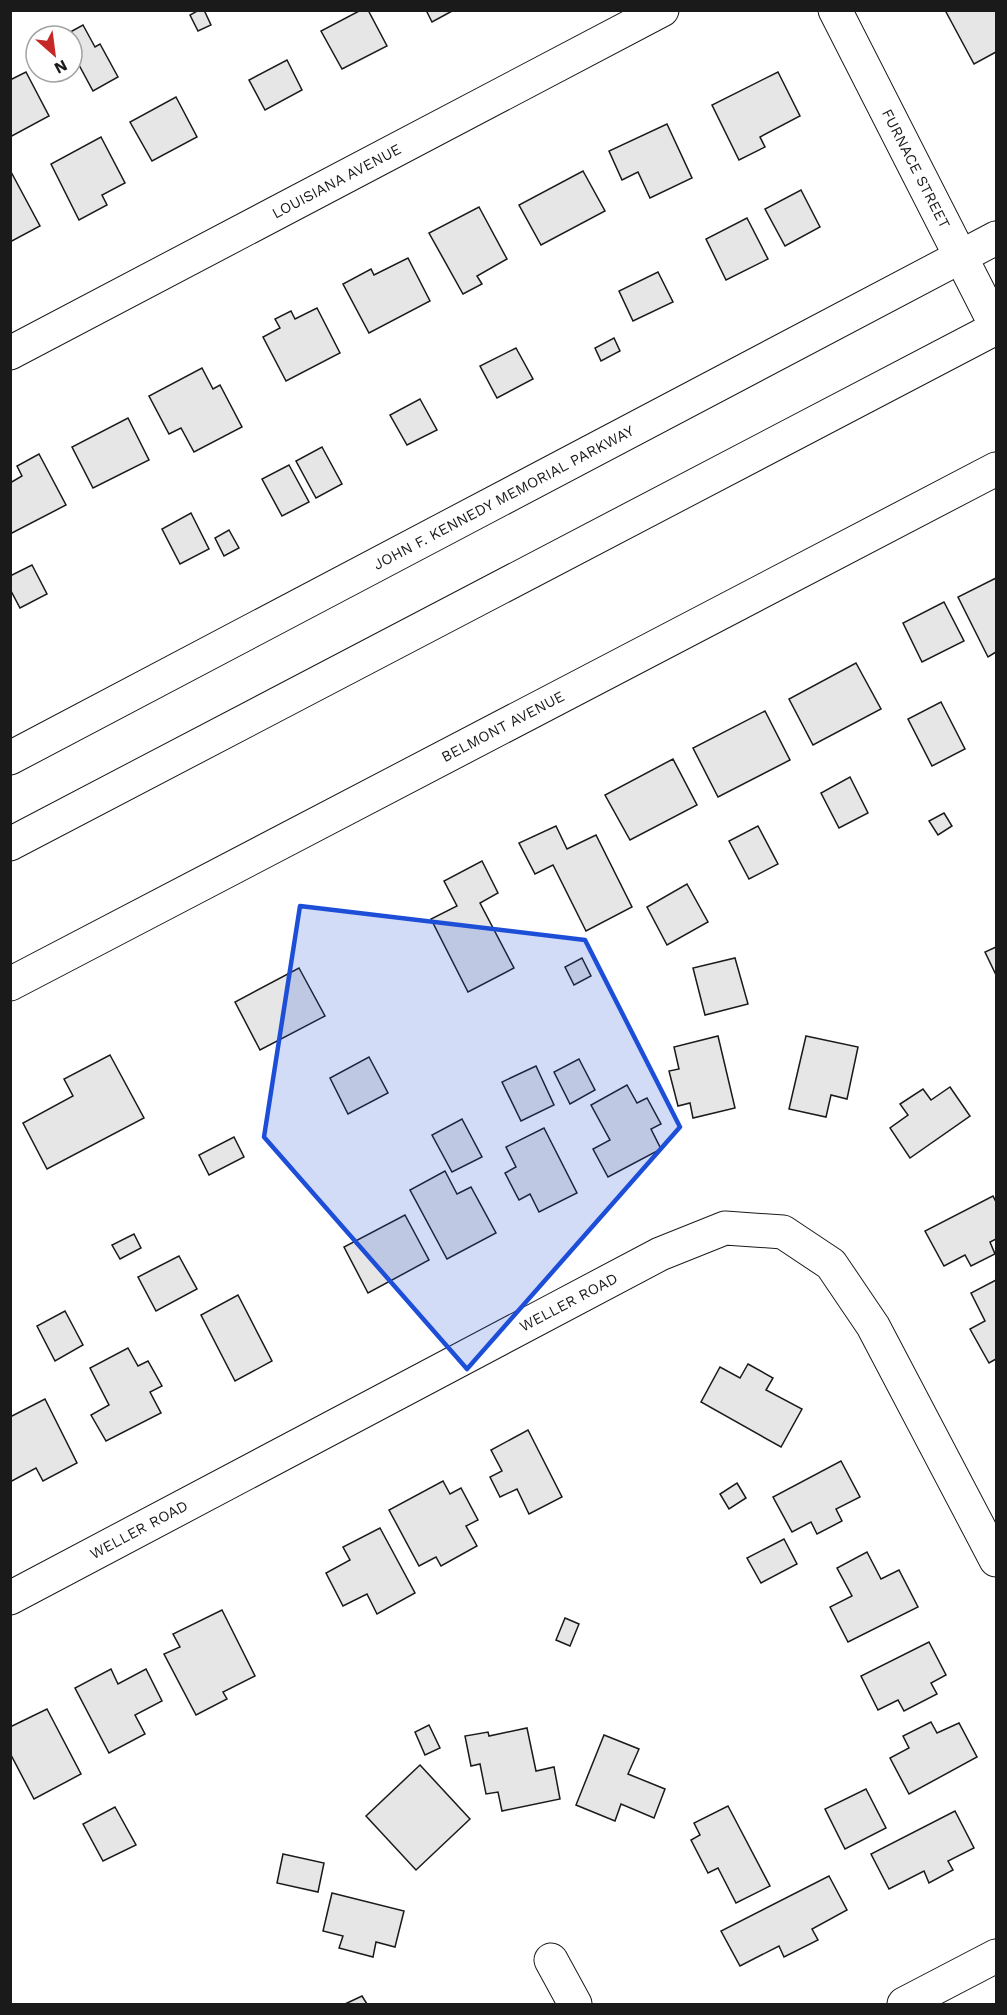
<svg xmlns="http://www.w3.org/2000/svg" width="1007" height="2015" viewBox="0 0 1007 2015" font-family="'Work Sans',sans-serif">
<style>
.building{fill:#e6e6e6;stroke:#1a1a1a;stroke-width:1.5}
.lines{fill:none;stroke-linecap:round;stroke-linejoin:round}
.minor-casing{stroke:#1a1a1a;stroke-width:35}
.highway-casing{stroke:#1a1a1a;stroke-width:35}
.minor{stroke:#fff;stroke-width:33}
.highway{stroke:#fff;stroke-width:33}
.marked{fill:#1d4ed8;fill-opacity:0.2;stroke:#1d4ed8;stroke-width:4.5;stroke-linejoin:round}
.labels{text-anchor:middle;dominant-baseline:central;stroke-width:4.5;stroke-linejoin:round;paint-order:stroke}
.street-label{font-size:15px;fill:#1a1a1a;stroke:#fff}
</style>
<rect width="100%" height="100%" fill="#fff"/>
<g class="building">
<path d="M199,10H204L211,25L198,31L190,15Z"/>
<path d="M361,10H368L387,46L342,69L321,31Z"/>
<path d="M426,10H454L432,22Z"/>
<path d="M945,10H996V52L974,64Z"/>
<path d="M83,25L95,47L100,44L118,77L93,91L72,52V36H63Z"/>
<path d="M287,60L302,90L265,110L249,80Z"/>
<path d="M26,72L49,116L10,137V80Z"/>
<path d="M778,72L800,116L760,137L765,147L739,160L712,105Z"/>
<path d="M176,97L197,137L152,161L130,122Z"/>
<path d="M667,124L692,178L650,198L638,172L622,180L609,151Z"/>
<path d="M101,137L125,183L102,195L107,205L79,220L51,164Z"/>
<path d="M10,170L40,226L10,242Z"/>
<path d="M583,171L605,211L541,245L519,205Z"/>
<path d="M801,190L820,227L785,246L765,209Z"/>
<path d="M479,207L507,259L477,276L482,284L463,294L429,233Z"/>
<path d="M747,218L768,259L726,280L706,239Z"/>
<path d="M408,258L430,301L369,333L343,284L371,269L374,275Z"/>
<path d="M658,272L673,302L633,321L619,291Z"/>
<path d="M317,308L340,353L286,381L263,337L280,328L275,319L291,311L295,319Z"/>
<path d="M614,338L620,351L601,361L595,348Z"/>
<path d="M516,348L533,379L497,398L480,366Z"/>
<path d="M202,368L213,389L220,385L242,427L194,452L181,428L169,434L149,396Z"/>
<path d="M420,399L437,430L407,445L390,415Z"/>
<path d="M128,418L149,460L93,488L72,447Z"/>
<path d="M322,447L342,484L316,498L296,461Z"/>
<path d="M39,454L66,505L10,534V483L22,476L17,466Z"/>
<path d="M289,465L309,502L282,516L262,479Z"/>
<path d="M191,513L209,549L180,564L162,529Z"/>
<path d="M229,530L239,548L224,556L215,538Z"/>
<path d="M32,565L47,594L20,608L10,589V576Z"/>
<path d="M996,578V652L988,657L958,597Z"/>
<path d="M944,602L964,641L922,662L903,623Z"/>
<path d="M856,663L881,709L813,745L789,699Z"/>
<path d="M941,702L965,749L932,766L908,719Z"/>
<path d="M765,711L790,760L718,797L693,748Z"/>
<path d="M673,759L697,805L630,840L605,795Z"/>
<path d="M850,777L868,813L839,828L821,793Z"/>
<path d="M944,813L952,826L938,835L929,821Z"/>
<path d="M556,826L567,849L596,835L632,907L586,931L553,865L535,874L519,843Z"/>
<path d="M758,826L778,864L749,879L729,841Z"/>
<path d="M482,861L498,893L480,903L514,968L468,992L431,919L457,906L444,881Z"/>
<path d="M687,884L708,922L667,945L647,907Z"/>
<path d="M996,947V975L985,952Z"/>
<path d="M582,958L591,976L574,985L565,967Z"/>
<path d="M735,958L748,1004L705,1015L693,968Z"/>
<path d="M299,968L325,1016L260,1050L235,1002Z"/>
<path d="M718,1036L735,1108L693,1118L690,1103L678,1106L669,1071L679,1069L674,1047Z"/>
<path d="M806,1036L858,1047L847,1099L831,1095L826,1117L789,1109Z"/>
<path d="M110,1055L144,1118L47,1169L23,1123L73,1096L64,1079Z"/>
<path d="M369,1057L388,1093L348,1114L330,1078Z"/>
<path d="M579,1059L595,1090L570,1104L554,1072Z"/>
<path d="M536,1066L554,1105L521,1121L502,1082Z"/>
<path d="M627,1085L637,1103L647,1098L661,1124L651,1129L661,1149L608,1177L593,1149L610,1140L591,1105Z"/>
<path d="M950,1087L970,1116L910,1158L890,1128L908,1115L900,1104L923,1089L931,1100Z"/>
<path d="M462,1119L482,1157L452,1172L432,1135Z"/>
<path d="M544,1128L577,1193L539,1212L530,1194L519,1200L505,1173L516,1167L506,1147Z"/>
<path d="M234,1137L244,1157L209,1175L199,1155Z"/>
<path d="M445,1171L457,1194L471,1187L496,1233L447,1259L410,1190Z"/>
<path d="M993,1196L996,1202V1239L990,1242L995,1254L971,1266L965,1255L944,1266L925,1231Z"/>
<path d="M405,1215L429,1260L368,1293L344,1247Z"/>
<path d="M134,1234L141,1248L120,1259L112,1245Z"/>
<path d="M179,1256L197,1289L156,1311L138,1277Z"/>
<path d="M996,1280V1359L989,1363L970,1329L985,1321L971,1293Z"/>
<path d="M238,1295L272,1361L235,1381L201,1315Z"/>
<path d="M65,1311L83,1345L55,1361L37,1326Z"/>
<path d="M128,1348L138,1366L148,1361L162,1386L150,1392L161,1413L106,1441L91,1415L109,1405L90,1368Z"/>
<path d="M748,1364L773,1378L766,1390L802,1409L781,1447L701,1402L720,1367L740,1378Z"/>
<path d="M45,1399L77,1463L43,1481L36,1468L10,1482V1417Z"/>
<path d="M528,1430L562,1497L529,1514L517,1489L500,1497L490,1477L502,1471L491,1450Z"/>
<path d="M841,1461L860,1497L836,1509L842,1521L817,1534L811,1522L792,1532L773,1497Z"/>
<path d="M443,1481L450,1494L461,1488L478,1520L466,1526L477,1546L441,1566L436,1557L419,1566L389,1510Z"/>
<path d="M737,1483L746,1498L729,1509L720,1494Z"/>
<path d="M380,1528L415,1593L377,1614L367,1594L343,1606L326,1573L350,1560L343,1547Z"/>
<path d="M784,1539L797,1564L761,1583L747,1558Z"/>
<path d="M867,1552L881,1579L899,1570L918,1607L848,1642L830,1607L852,1596L837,1568Z"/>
<path d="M222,1610L255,1676L223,1692L227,1699L196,1715L164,1654L180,1647L173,1634Z"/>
<path d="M565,1618L579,1624L570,1646L556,1640Z"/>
<path d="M929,1642L946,1675L931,1683L937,1694L904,1711L898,1700L878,1710L861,1676Z"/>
<path d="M111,1669L118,1684L146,1669L162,1701L135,1715L145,1734L109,1753L75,1688Z"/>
<path d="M47,1709L81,1774L34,1799L10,1753V1727Z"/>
<path d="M931,1722L937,1733L959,1723L977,1757L909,1794L890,1758L909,1748L903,1736Z"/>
<path d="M429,1725L440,1748L425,1755L415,1732Z"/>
<path d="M527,1728L536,1771L554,1767L560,1799L502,1811L498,1792L486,1794L480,1764L471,1766L465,1736L488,1732L489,1736Z"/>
<path d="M604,1735L639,1749L628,1774L665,1789L654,1818L621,1804L615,1821L576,1805Z"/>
<path d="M420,1765L470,1819L416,1870L366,1816Z"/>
<path d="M866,1789L886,1828L845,1849L825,1809Z"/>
<path d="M728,1806L770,1886L736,1903L718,1868L708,1873L691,1840L700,1835L694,1823Z"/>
<path d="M115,1807L136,1845L103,1861L83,1824Z"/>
<path d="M955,1811L974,1848L948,1861L953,1870L929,1883L924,1871L889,1889L871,1854Z"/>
<path d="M283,1854L324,1863L318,1892L277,1883Z"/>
<path d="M829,1876L847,1910L812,1929L818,1940L784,1957L779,1946L740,1966L721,1931Z"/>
<path d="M332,1893L404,1911L395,1947L376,1942L373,1957L339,1948L343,1936L323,1931Z"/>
<path d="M362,1996L367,2004H345Z"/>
</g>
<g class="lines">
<defs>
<g id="minor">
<path id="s1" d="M835,10L996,326"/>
<path id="s2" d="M10,353L662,10"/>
<path id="s3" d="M10,984L996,469"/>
<path id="s4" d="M10,1598L660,1254L725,1228L783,1232L831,1264L873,1326L996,1560"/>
<path d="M551,1960L575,2004"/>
<path d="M904,2004L996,1956"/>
</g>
<g id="highway">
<path id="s5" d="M10,758L996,238"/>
<path d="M10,844L996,328"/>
</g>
</defs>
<use href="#minor" class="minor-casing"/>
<use href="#highway" class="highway-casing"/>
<use href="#minor" class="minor"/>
<use href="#highway" class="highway"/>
</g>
<path class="marked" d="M300,906L585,940L680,1127L467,1369L264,1137Z"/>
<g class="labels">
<g class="street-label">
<text stroke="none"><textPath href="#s1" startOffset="178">FURNACE STREET</textPath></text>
<text stroke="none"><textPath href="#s2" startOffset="369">LOUISIANA AVENUE</textPath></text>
<text stroke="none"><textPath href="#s5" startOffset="558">JOHN F. KENNEDY MEMORIAL PARKWAY</textPath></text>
<text stroke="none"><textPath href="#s3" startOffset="556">BELMONT AVENUE</textPath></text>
<text stroke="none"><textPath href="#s4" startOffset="632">WELLER ROAD</textPath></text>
<text stroke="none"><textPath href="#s4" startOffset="146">WELLER ROAD</textPath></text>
</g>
</g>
<rect width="1007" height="2015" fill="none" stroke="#1a1a1a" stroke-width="24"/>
<g transform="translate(54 54) rotate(152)"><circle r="28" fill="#ffffff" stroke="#a3a3a3" stroke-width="1.5"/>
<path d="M0-4.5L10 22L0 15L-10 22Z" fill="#c62828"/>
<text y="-9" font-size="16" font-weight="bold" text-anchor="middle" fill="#1a1a1a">N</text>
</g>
</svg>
